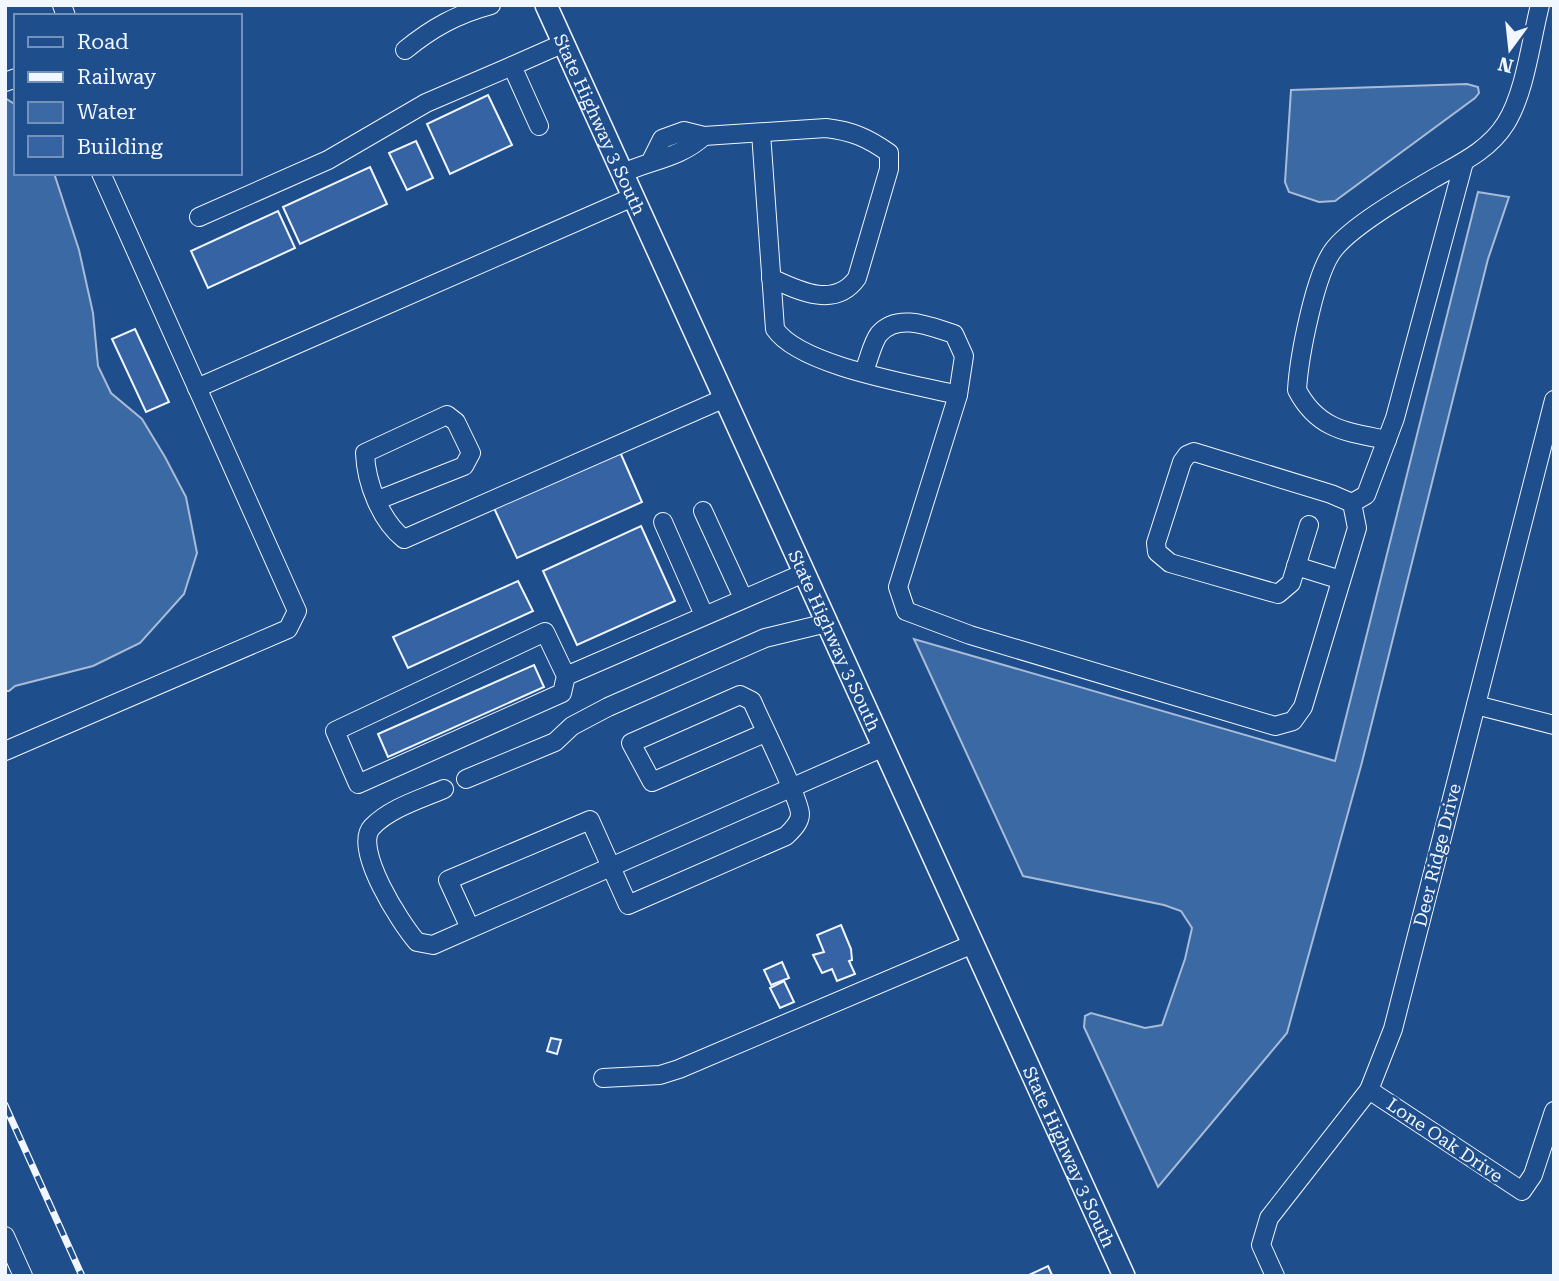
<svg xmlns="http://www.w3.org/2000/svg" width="1559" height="1281" viewBox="0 0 1559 1281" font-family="'Roboto Serif',serif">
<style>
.water{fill:#3b69a3;stroke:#a8bbd7;stroke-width:2}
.building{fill:#3563a3;stroke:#f2f6ff;stroke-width:2}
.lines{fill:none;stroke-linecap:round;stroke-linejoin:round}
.minor-casing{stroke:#f2f6ff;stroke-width:20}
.major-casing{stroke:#f2f6ff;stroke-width:24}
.minor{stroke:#1f4e8c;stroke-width:18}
.major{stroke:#1f4e8c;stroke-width:21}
.rail-casing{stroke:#f2f6ff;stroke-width:7}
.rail{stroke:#1f4e8c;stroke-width:4.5;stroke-dasharray:13;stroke-linecap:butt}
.labels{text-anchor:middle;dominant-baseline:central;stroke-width:5;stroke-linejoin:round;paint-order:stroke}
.street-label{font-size:18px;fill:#f2f6ff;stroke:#1f4e8c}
</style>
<rect width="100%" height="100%" fill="#1f4e8c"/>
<g class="water">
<path d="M1467,84L1478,87L1479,93L1475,98L1335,201L1319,202L1289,192L1285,182L1291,90Z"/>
<path d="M5,98L16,105V173H54L79,250L93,313L98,366L111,393L142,419L165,457L186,497L197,553L184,594L140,643L93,666L15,686L9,691H5Z"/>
<path d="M1478,192L1509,197L1488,259L1361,766L1287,1033L1158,1187L1084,1027L1085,1016L1091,1013L1145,1028L1162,1025L1185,959L1192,928L1181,911L1164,905L1023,876L914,639L1335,761Z"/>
</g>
<g class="building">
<path d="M488,95L512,145L450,174L427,124Z"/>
<path d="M416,141L433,178L407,190L389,153Z"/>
<path d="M370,167L387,204L300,244L283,207Z"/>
<path d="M278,211L295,248L208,288L191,251Z"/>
<path d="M135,329L169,402L146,412L112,339Z"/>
<path d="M620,452L642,502L517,558L494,508Z"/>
<path d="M641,526L675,601L577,645L543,571Z"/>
<path d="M518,581L533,611L408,668L393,637Z"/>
<path d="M534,665L544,687L388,757L378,734Z"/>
<path d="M841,925L851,949L852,960L849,961L855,974L837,981L832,969L822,973L813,955L824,952L817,935Z"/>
<path d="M782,962L789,978L771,985L764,970Z"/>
<path d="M784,981L794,1002L780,1008L770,988Z"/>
<path d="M551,1038L561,1040L557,1054L547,1051Z"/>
<path d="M1048,1266L1052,1275L1057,1276H1027Z"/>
</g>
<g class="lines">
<defs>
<g id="minor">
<path d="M62,5L66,16"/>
<path d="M405,50C432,28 457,14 491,5"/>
<path d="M5,82L16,78"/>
<path d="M539,126L512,66L564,43"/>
<path d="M761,133L775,329C800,366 912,384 958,395L898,587L906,611L970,635L1275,726L1293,721L1303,707L1357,528L1352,503L1331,494L1194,452L1187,455L1182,462L1156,543L1157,552L1170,563L1278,594L1291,583L1309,525"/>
<path d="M652,159L662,139L684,131L704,136L826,128C852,131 868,138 889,153V169L857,278C835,309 799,291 771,278"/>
<path d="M623,173C651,160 680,158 704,136"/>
<path d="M199,217L328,160L426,103L512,66"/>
<path d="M864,371C869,360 872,343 879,334C898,312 931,327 954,334L964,356L958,395"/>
<path d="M197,388L633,197"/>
<path d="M1387,440C1347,432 1318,430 1297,390C1299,358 1315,271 1335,248C1354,225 1404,196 1431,180C1457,165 1489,151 1506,123C1525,93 1531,40 1540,5"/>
<path d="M378,500L464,466L471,453L456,422L447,415L365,453C366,483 381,521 404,539L725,398"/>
<path d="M1352,503L1366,495L1395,418L1464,162"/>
<path d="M703,511L743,598"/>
<path d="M663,522L704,615"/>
<path d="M1296,566L1341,580"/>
<path d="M566,676L562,693L358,784L335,731L545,632L566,676L804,573"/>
<path d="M1476,705L1554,725"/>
<path d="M5,751L288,629L297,611L101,173"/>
<path d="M466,779L555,742L572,726L608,707L765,638L827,623"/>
<path d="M444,789C421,799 390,808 372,827C352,848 401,924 417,942L433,945L884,747"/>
<path d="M470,928L448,880L590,820L628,905L786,836C792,830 800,823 800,814C800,800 760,720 752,701L740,695L631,743L652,782L765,733"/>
<path d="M603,1078L660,1075L679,1069L973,944"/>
<path d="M1369,1090L1522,1191L1533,1175L1554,1111"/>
<path d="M5,1236L23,1276"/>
<path d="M1275,1276L1261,1245L1269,1218L1369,1090L1393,1029L1554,400"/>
</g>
<g id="major">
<path id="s1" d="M546,5L1124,1276"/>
</g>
</defs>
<use href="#minor" class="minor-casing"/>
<use href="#major" class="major-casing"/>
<use href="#minor" class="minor"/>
<use href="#major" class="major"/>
<defs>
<path id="rail" d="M5,1105L82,1276"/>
</defs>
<use href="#rail" class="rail-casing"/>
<use href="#rail" class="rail"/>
</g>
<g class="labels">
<g class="street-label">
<text stroke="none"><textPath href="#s1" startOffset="131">State Highway 3 South</textPath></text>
<text stroke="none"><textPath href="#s1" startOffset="698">State Highway 3 South</textPath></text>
<text transform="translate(1437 855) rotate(-76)">Deer Ridge Drive</text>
<text transform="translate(1445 1140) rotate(34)">Lone Oak Drive</text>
<text stroke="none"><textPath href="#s1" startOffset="1265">State Highway 3 South</textPath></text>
</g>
</g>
<rect width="1559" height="1281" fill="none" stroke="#f2f6ff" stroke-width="14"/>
<rect x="14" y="14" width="228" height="161" fill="#1f4e8c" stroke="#7391ba" stroke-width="2"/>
<rect x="28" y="37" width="35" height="10" fill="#1f4e8c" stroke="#7391ba" stroke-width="2"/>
<text x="77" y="49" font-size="21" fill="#f2f6ff">Road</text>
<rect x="28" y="72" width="35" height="10" fill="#f2f6ff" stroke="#7391ba" stroke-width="2"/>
<text x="77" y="84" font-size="21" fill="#f2f6ff">Railway</text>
<rect x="28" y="102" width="35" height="21" fill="#3b69a3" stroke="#7391ba" stroke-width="2"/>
<text x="77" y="119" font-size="21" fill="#f2f6ff">Water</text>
<rect x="28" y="136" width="35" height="21" fill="#3563a3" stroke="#7391ba" stroke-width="2"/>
<text x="77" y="154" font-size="21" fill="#f2f6ff">Building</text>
<g transform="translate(1510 49) rotate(195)" stroke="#1f4e8c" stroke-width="5" paint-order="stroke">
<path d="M0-5L12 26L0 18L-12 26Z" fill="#f2f6ff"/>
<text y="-10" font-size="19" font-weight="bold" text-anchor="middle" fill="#f2f6ff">N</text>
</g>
</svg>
